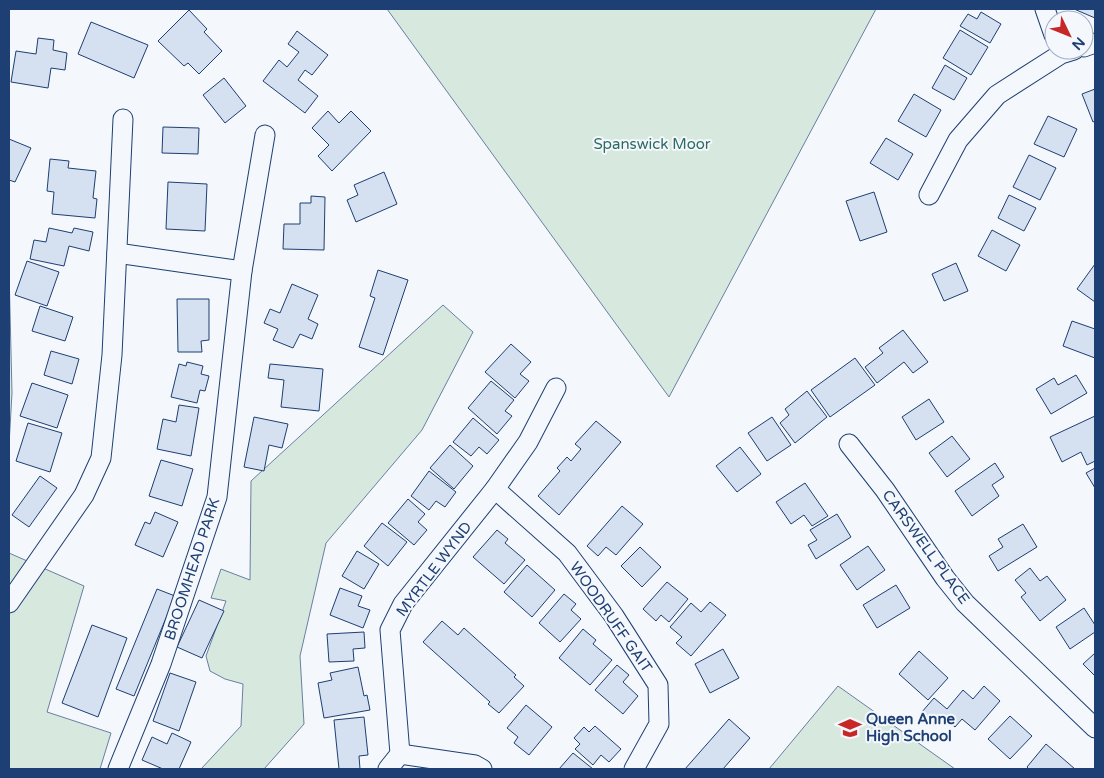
<svg xmlns="http://www.w3.org/2000/svg" width="1104" height="778" viewBox="0 0 1104 778" font-family="'Varela Round',sans-serif">
<style>
.green{fill:#d7e8df;stroke:#687fa3}
.building{fill:#d5e0f0;stroke:#1d3f73}
.lines{fill:none;stroke-linecap:round;stroke-linejoin:round}
.street-casing{stroke:#1d3f73;stroke-width:21}
.street{stroke:#f4f7fb;stroke-width:19}
.labels{text-anchor:middle;dominant-baseline:central;stroke-width:4;stroke-linejoin:round;paint-order:stroke}
.park-label{font-size:15px;fill:#2c6c60;stroke:#f4f7fb}
.street-label{font-size:15px;fill:#1d3f73;stroke:#f4f7fb}
.poi-label{font-size:15px;font-weight:bold;fill:#1d3f73;stroke:#f4f7fb;text-anchor:start}
</style>
<rect width="100%" height="100%" fill="#f4f7fb"/>
<g class="green">
<path d="M387,9H876L669,397Z"/>
<path d="M9,270L12,393L9,445Z"/>
<path d="M443,305L473,332L422,430L326,543L300,656L304,724L264,769H201L241,726L243,684L225,679L210,671L206,656L226,601L211,598L221,569L250,580L251,481Z"/>
<path d="M9,553L84,586L47,712L111,733L100,769H9Z"/>
<path d="M838,686L955,769H769Z"/>
</g>
<g class="building">
<path d="M1074,9H1095V18Z"/>
<path d="M189,10L207,29L204,32L222,51L199,74L188,63L184,66L158,41Z"/>
<path d="M981,12L1001,24L990,43L960,26L968,14L977,19Z"/>
<path d="M91,22L148,45L134,78L78,54Z"/>
<path d="M960,30L988,47L971,75L943,58Z"/>
<path d="M297,31L328,55L312,75L305,70L298,80L318,96L305,113L263,81L279,60L287,67L299,52L288,44Z"/>
<path d="M38,38L54,40L53,50L67,53L65,70L51,68L48,88L11,82L16,51L36,54Z"/>
<path d="M945,65L967,78L954,100L932,88Z"/>
<path d="M224,78L246,106L225,123L203,95Z"/>
<path d="M1095,89V121L1093,122L1082,94Z"/>
<path d="M914,94L941,110L926,137L898,121Z"/>
<path d="M328,111L339,123L351,111L371,131L332,171L318,156L329,145L312,128Z"/>
<path d="M1048,116L1077,129L1064,157L1034,144Z"/>
<path d="M163,127L199,128L198,154L162,153Z"/>
<path d="M886,138L913,154L898,180L870,163Z"/>
<path d="M9,139L31,148L15,182L9,180Z"/>
<path d="M1029,155L1056,168L1040,200L1013,187Z"/>
<path d="M50,159L69,161L68,168L96,171L93,198L97,199L95,218L52,214L54,192L47,191Z"/>
<path d="M384,172L397,204L356,222L347,200L358,195L354,185Z"/>
<path d="M168,182L207,184L205,231L166,229Z"/>
<path d="M874,192L887,232L860,241L846,201Z"/>
<path d="M1009,195L1036,208L1024,231L998,218Z"/>
<path d="M311,196L325,197L324,250L283,249L284,224H300V203H311Z"/>
<path d="M49,228L72,233L74,228L93,232L89,251L69,246L64,266L30,259L34,240L46,242Z"/>
<path d="M992,230L1020,245L1006,271L978,256Z"/>
<path d="M27,261L59,272L47,306L15,295Z"/>
<path d="M956,263L968,291L944,301L932,274Z"/>
<path d="M1095,264V302L1077,289Z"/>
<path d="M378,270L408,280L383,355L359,347L375,298L370,296Z"/>
<path d="M292,284L318,295L308,319L318,324L312,339L300,334L293,348L273,340L278,329L264,323L270,309L280,313Z"/>
<path d="M177,299H209V340L201,341L202,352H178Z"/>
<path d="M40,306L73,317L65,341L32,331Z"/>
<path d="M1072,321L1095,329V358L1063,346Z"/>
<path d="M903,330L928,362L913,373L904,362L877,383L865,367L883,353L879,348Z"/>
<path d="M511,344L531,362L520,374L529,381L515,398L485,372Z"/>
<path d="M51,351L79,359L72,384L44,375Z"/>
<path d="M855,358L875,385L830,417L811,390Z"/>
<path d="M187,362L203,366L201,374L209,376L205,391L200,390L197,403L171,397L179,364L186,366Z"/>
<path d="M270,364L323,369L319,411L281,407L284,380L268,378Z"/>
<path d="M1076,375L1087,393L1051,414L1036,389L1054,378L1058,385Z"/>
<path d="M491,381L514,400L505,411L512,416L497,434L468,408Z"/>
<path d="M32,383L68,395L57,428L20,416Z"/>
<path d="M807,391L827,417L795,443L780,423L789,415L785,409Z"/>
<path d="M929,399L944,422L916,440L902,417Z"/>
<path d="M179,405L199,408L191,456L157,449L163,419L176,422Z"/>
<path d="M1095,416V461L1087,465L1081,452L1062,462L1050,437Z"/>
<path d="M254,417L288,424L282,448L269,445L264,471L244,467Z"/>
<path d="M772,417L791,445L767,461L748,433Z"/>
<path d="M473,418L499,440L487,454L479,447L471,456L453,442Z"/>
<path d="M596,421L621,442L559,515L538,496L560,471L557,468L567,457L571,461L581,449L575,444Z"/>
<path d="M28,423L62,433L50,472L16,461Z"/>
<path d="M952,436L970,459L947,477L929,453Z"/>
<path d="M450,445L473,466L454,489L430,468Z"/>
<path d="M740,447L761,474L737,492L716,466Z"/>
<path d="M161,460L193,469L182,506L149,496Z"/>
<path d="M995,463L1004,477L992,485L999,496L972,516L955,491Z"/>
<path d="M1095,468V488L1086,473Z"/>
<path d="M429,471L456,492L445,507L436,501L429,510L411,496Z"/>
<path d="M40,476L57,488L29,527L12,515Z"/>
<path d="M805,483L828,516L812,526L804,515L791,524L776,502Z"/>
<path d="M408,499L425,514L418,522L427,530L414,545L388,523Z"/>
<path d="M622,506L643,524L616,555L606,547L598,556L587,546Z"/>
<path d="M155,512L178,522L163,557L135,545L145,522L150,524Z"/>
<path d="M837,514L851,537L816,559L808,545L817,540L810,530Z"/>
<path d="M382,523L407,542L388,566L364,546Z"/>
<path d="M1023,524L1037,547L998,571L989,556L1003,547L998,539Z"/>
<path d="M497,530L508,539L505,543L525,560L504,584L473,557Z"/>
<path d="M868,546L885,570L857,590L840,565Z"/>
<path d="M640,547L661,567L642,587L621,566Z"/>
<path d="M357,551L379,564L364,589L342,576Z"/>
<path d="M527,565L555,590L532,617L504,592Z"/>
<path d="M1030,568L1040,581L1047,576L1066,600L1040,621L1021,597L1026,593L1015,580Z"/>
<path d="M667,582L688,599L669,622L661,615L656,621L643,609Z"/>
<path d="M896,585L910,608L877,628L863,605Z"/>
<path d="M340,588L362,596L358,606L370,610L363,628L330,615Z"/>
<path d="M157,589L175,596L134,696L116,689Z"/>
<path d="M564,594L576,604L571,610L581,619L560,642L539,623Z"/>
<path d="M199,600L224,611L202,658L177,647Z"/>
<path d="M710,602L726,615L691,656L676,643L682,637L670,627L691,603L701,612Z"/>
<path d="M1084,608L1095,625V632L1070,649L1056,627Z"/>
<path d="M442,621L458,635L464,628L516,675L514,677L524,686L499,713L488,704L490,702L423,642Z"/>
<path d="M92,625L127,638L98,717L62,703Z"/>
<path d="M583,629L596,640L593,644L612,660L590,685L559,658Z"/>
<path d="M364,632L365,648L353,649L354,661L329,662L327,634Z"/>
<path d="M723,649L739,678L710,693L695,664Z"/>
<path d="M919,651L948,678L928,700L899,674Z"/>
<path d="M1095,653V676L1083,664Z"/>
<path d="M617,665L629,675L623,682L638,696L623,714L595,690Z"/>
<path d="M358,667L364,696L367,695L370,710L324,718L318,683L332,680L330,673Z"/>
<path d="M170,673L196,682L179,731L153,721Z"/>
<path d="M984,686L1000,701L975,730L962,719L955,727L943,717L935,726L921,713L934,698L947,709L963,690L973,699Z"/>
<path d="M526,705L552,727L529,755L514,743L518,737L507,728Z"/>
<path d="M1010,716L1032,736L1010,759L988,739Z"/>
<path d="M364,717L368,755L359,756L360,769H339L334,720Z"/>
<path d="M729,719L750,738L723,769H685Z"/>
<path d="M595,726L621,749L609,762L601,755L593,765L575,749L580,744L574,738L584,727L589,732Z"/>
<path d="M172,733L191,742L179,769H163L142,760L152,737L167,744Z"/>
<path d="M1046,744L1075,769H1029L1027,767Z"/>
<path d="M573,753L593,769H559Z"/>
</g>
<g class="lines">
<defs>
<g id="street">
<path d="M1045,9L1054,35"/>
<path d="M1084,47L1095,43"/>
<path d="M929,195L958,140L997,95L1061,54L1074,50"/>
<path d="M117,253L242,271"/>
<path d="M849,444L885,490L945,578L965,603L1095,728"/>
<path d="M495,489L567,553L614,616L658,685L659,724L634,769"/>
<path d="M9,603L84,495L101,458L112,355L123,119"/>
<path d="M400,754L475,765L482,769"/>
<path d="M118,769L161,664L217,497L242,271L265,135"/>
<path d="M388,769L400,754L390,630L403,604L495,489L528,442L556,388"/>
</g>
</defs>
<use href="#street" class="street-casing"/>
<use href="#street" class="street"/>
</g>
<defs>
<symbol id="school-bare" viewBox="-9 -9 18 18"><path d="M0-5L7-2L0 1L-7-2ZM-4 1L0 2.5L4 1V4Q0 6-4 4Z" fill="#c62828" stroke="#f4f7fb" stroke-width="2.5" paint-order="stroke"/></symbol>
</defs>
<g fill-rule="evenodd">
<use href="#school-bare" x="834" y="712" width="32" height="32"/>
</g>
<g class="labels">
<g class="park-label">
<text x="652" y="144">Spanswick Moor</text>
</g>
<g class="street-label">
<text transform="translate(926 547) rotate(54)">CARSWELL PLACE</text>
<text transform="translate(192 569) rotate(-72)">BROOMHEAD PARK</text>
<text transform="translate(434 569) rotate(-53)">MYRTLE WYND</text>
<text transform="translate(611 617) rotate(55)">WOODRUFF GAIT</text>
</g>
<g class="poi-label">
<text x="866" y="719">Queen Anne<tspan x="866" dy="17">High School</tspan></text>
</g>
</g>
<rect width="1104" height="778" fill="none" stroke="#1d3f73" stroke-width="20"/>
<g transform="translate(1069 35) rotate(133)"><circle r="24" fill="#f4f7fb" stroke="#9eadc5"/>
<path d="M0-4L9 19L0 12L-9 19Z" fill="#c62828"/>
<text y="-8" font-size="14" font-weight="bold" text-anchor="middle" fill="#1d3f73">N</text>
</g>
</svg>
